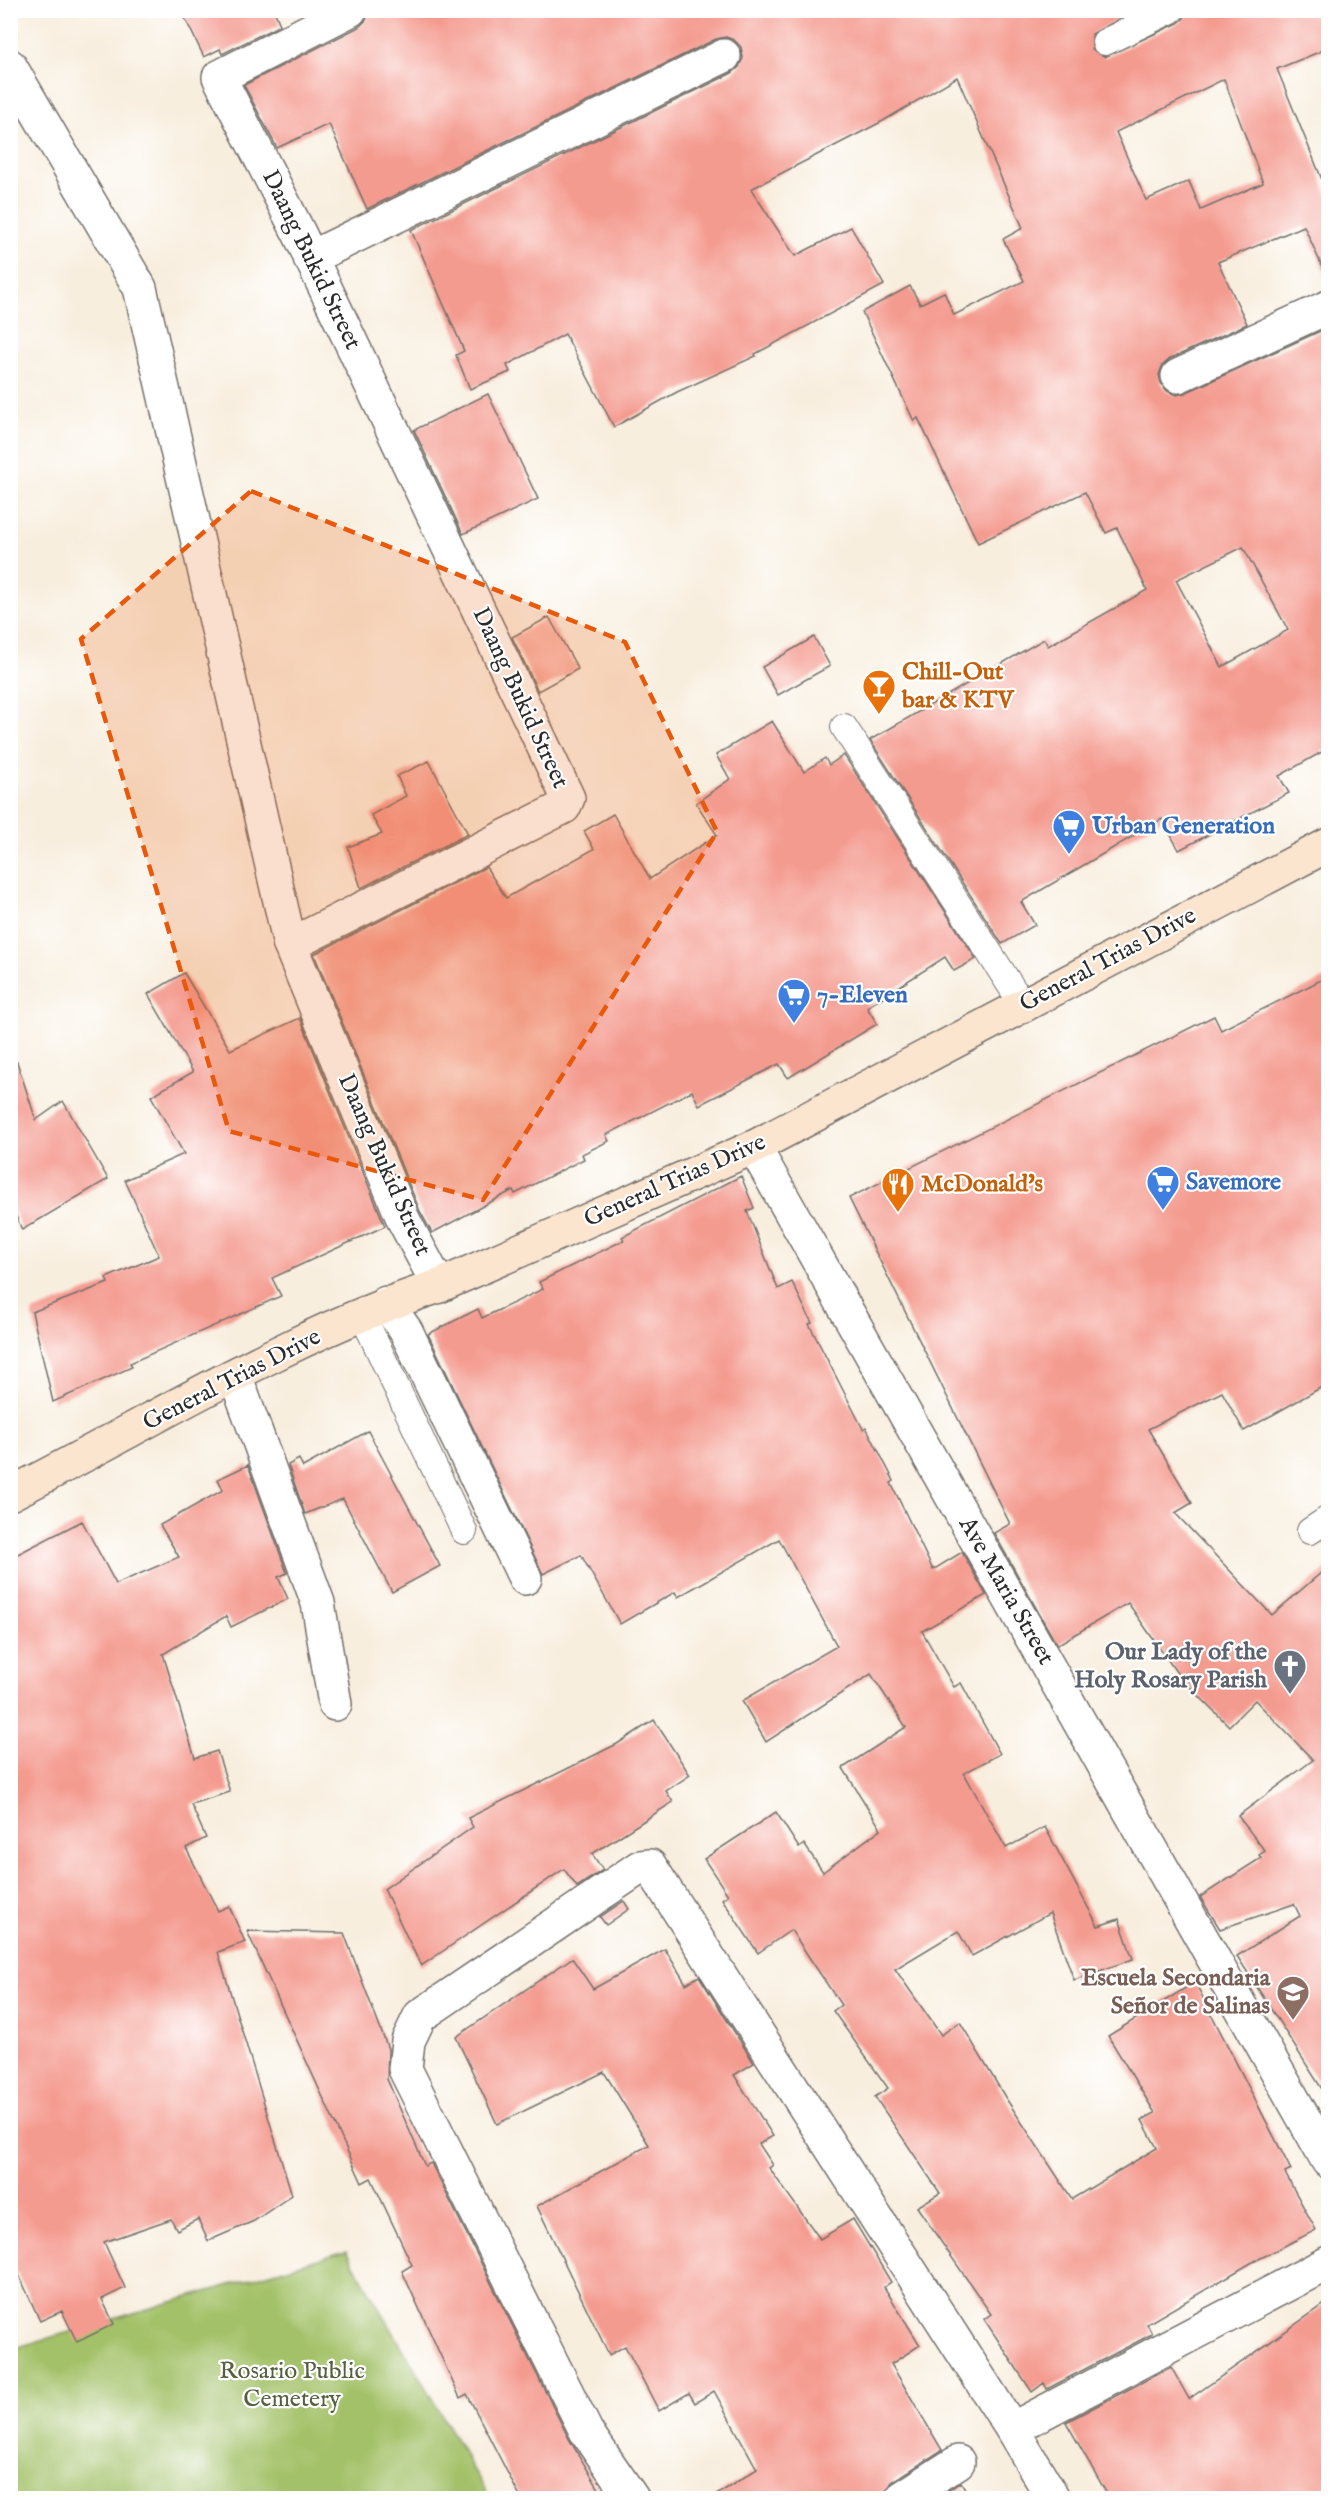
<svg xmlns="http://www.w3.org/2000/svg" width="1339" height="2509" viewBox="0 0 1339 2509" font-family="'IM FELL English',serif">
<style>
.green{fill:#a3c168;stroke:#67764a;stroke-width:1.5}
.building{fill:#f49b90;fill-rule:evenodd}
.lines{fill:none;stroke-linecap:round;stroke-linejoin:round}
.service-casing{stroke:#736f6a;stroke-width:28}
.minor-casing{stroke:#736f6a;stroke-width:36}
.secondary-casing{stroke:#736f6a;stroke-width:36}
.service{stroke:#fff;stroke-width:26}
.minor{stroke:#fff;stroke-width:33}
.secondary{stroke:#fce5cf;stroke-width:33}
.marked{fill:#e8590c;fill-opacity:0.2;stroke:#e8590c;stroke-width:4.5;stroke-dasharray:12 8;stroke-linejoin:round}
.labels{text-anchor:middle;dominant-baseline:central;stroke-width:4.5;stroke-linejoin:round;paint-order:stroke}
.street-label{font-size:24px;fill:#2b2b2b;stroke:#fff}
.food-label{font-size:24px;font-weight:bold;fill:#c56008;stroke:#fff;text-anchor:start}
.shop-label{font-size:24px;font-weight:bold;fill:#366cbe;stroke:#fff;text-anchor:start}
.worship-label{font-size:24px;font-weight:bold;fill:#5b616d;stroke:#fff;text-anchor:end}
.education-label{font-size:24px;font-weight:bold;fill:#785e54;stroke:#fff;text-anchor:end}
.park-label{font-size:24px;fill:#556040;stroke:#fff}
</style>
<rect width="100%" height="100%" fill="#fff"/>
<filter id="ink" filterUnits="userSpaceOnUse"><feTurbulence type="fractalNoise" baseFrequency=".0167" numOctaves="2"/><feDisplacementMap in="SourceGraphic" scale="12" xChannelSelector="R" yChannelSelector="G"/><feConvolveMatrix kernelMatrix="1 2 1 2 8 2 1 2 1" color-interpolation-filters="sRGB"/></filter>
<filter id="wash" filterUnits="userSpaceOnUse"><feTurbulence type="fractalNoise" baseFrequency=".008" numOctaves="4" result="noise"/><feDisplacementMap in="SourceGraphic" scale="24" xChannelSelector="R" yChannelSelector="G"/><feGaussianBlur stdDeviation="1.35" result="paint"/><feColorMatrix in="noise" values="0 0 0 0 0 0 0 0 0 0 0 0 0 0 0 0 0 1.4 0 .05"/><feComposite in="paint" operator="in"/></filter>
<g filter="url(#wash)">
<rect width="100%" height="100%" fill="#f8eede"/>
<path class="green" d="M346,2251L490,2498H11V2349Z"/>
<g id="blocks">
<g class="building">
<path d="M181,10H274L280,25L222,54L220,49L204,57Z"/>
<path d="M369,10H1136L1092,34V49L1105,57L1178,23L1184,18L1186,10H1329V48L1277,69L1329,197V282L1304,226L1218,262L1247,324L1170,359L1162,366L1159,375L1161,383L1167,391L1176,395L1185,393L1329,327V748L1279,776L1289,793L1179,850L1162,819L1021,902L1035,925L1002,944L870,740L1044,639L1048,646L1147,590L1117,528L1106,533L1085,492L978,543L918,418L914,421L862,312L910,286L920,304L944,292L954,315L1024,281L1003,239L1023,228L957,77L883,121L751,189L795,256L851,227L884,285L755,354L756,356L677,392L614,427L565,334L507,365L510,372L470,389L456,355L464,351L411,230L732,73L739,67L743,58L741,47L734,40L726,37L716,39L367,209L329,124L277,148L244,85L359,27L366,20ZM1224,79L1263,183L1201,210L1189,181L1146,200L1116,132ZM1243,547L1288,630L1222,667L1176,580Z"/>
<path d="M488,394L538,499L463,534L414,430Z"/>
<path d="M549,617L578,669L538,691L512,637Z"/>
<path d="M814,637L830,666L778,695L762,667Z"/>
<path d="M772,721L804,772L825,758L829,765L844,755L976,959L954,971L945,957L867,1007L877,1024L788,1078L779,1064L699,1105L692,1091L606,1135L609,1141L582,1154L584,1159L515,1194L513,1190L432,1233L420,1211L314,954L486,867L506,898L594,849L584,831L613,814L650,879L717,835L696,803L730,779L716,755Z"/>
<path d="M429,761L468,834L361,888L348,847L382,834L371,815L406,796L397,776Z"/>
<path d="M184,973L230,1050L300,1018L385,1226L272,1278L281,1296L130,1363L132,1367L53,1402L32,1312L108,1283L106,1278L159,1256L125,1180L184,1154L151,1096L193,1072L148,994Z"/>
<path d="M1329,976V1383L1244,1431L1222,1392L1148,1429L1192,1503L1175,1513L1272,1615L1329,1566V2100L1237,1956L1300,1916L1294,1904L1220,1929L1200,1897L1261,1858L1259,1855L1265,1851L1238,1816L1313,1760L1255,1700L1229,1726L1179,1676L1128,1603L1057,1645L994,1533L1010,1524L849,1198L1214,1016L1221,1030Z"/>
<path d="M17,1062L36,1120L63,1101L108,1179L22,1230L10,1202V1063Z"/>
<path d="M741,1176L754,1208L747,1211L778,1289L792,1282L812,1323L809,1324L863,1429L866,1427L894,1481L891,1483L933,1570L962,1552L986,1595L922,1631L954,1687L961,1683L1000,1754L964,1773L1006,1848L1045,1827L1098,1926L1119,1919L1133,1959L1074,1980L1050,1913L972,1956L958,1931L895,1969L941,2035L960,2022L1005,2097L1072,2199L1157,2148L1142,2120L1155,2113L1108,2036L1195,1982L1291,2170L1285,2173L1316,2230L1251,2263L1147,2324L1152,2334L1047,2389L1044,2383L1032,2392L984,2319L991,2314L917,2207L940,2193L875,2097L888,2088L833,2011L841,2005L791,1930L758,1953L722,1899L728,1895L704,1859L776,1812L799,1848L804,1844L823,1872L881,1829L843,1768L906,1727L871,1674L766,1742L742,1701L837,1646L779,1539L678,1597L675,1592L620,1624L581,1555L543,1574L428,1334L478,1309L482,1318L543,1289L539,1282L624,1240L622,1237Z"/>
<path d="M368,1431L440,1566L392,1592L343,1499L305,1514L288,1465L299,1459L303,1467Z"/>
<path d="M248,1465L287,1573L278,1577L288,1599L231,1627L226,1616L163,1654L195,1758L217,1751L230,1792L191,1804L206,1838L186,1848L218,1911L229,1906L245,1942L218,1952L292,2195L254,2221L208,2241L198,2219L177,2230L171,2219L104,2242L125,2288L102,2299L114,2324L77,2342L62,2311L40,2321L18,2273L10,2274V1558L82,1521L116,1584L179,1557L160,1525L223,1490L218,1479Z"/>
<path d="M654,1720L690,1775L666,1791L673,1802L592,1854L603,1870L577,1887L564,1869L421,1966L384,1889L473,1827L468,1818L617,1744Z"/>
<path d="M624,1901L629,1909L606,1925L600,1917Z"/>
<path d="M247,1931L344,1933L388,2049L387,2079L425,2166L431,2163L569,2439L605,2499H521L467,2394L460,2398L402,2271L412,2265L371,2178L362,2183Z"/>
<path d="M665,1949L686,1984L699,1976L754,2063L734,2075L773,2136L759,2144L773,2165L769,2168L820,2239L853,2219L891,2282L884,2287L920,2345L891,2364L942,2450L892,2482L882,2499H710L757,2469L714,2391L695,2403L689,2393L659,2411L625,2346L609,2355L537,2206L649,2145L604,2072L497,2124L456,2037L572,1958L593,1989Z"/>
<path d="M1329,2301V2499H1110L1066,2422L1171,2367L1189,2399Z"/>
<path d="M961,2482L971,2499H936Z"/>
</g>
</g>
</g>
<g filter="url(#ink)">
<use href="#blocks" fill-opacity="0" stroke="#736f6a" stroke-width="1.5"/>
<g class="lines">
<defs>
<g id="service">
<path d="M1105,42L1171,10"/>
<path d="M844,727L1023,1005"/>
<path d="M362,1314L464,1531"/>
<path d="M1310,1531L1328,1519"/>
</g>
<g id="minor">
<path d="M350,10L219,77L300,235L568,798L564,807L290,945L403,1219L439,1286"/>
<path d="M10,66L140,288L290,945"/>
<path d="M310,258L724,56"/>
<path d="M1178,376L1328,307"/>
<path d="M754,1147L1328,2161"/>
<path d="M386,1303L406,1331L525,1578"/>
<path d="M235,1375L318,1603L335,1704"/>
<path d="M1012,2429L1328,2263"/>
<path d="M632,2498L586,2431L405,2069L408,2041L420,2016L640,1867L650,1866L1012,2429L1053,2498"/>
<path d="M902,2498L958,2462"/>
</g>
<path id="secondary" d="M10,1494C149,1424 292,1333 439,1286L754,1147L1328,845"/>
</defs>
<use href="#service" class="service-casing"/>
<use href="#minor" class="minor-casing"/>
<use href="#secondary" class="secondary-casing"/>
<use href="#service" class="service"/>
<use href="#minor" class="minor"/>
<use href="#secondary" class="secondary"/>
</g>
</g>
<path class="marked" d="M251,491L625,642L717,832L483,1200L229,1131L81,639Z"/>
<defs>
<symbol id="bar-pin" viewBox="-11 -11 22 30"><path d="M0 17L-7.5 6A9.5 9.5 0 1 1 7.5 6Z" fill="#e8710a" stroke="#fff"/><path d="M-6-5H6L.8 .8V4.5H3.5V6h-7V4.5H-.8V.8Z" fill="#fff"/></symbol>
<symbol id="supermarket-pin" viewBox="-11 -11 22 30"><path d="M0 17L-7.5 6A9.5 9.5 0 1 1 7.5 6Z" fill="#3f7fe0" stroke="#fff"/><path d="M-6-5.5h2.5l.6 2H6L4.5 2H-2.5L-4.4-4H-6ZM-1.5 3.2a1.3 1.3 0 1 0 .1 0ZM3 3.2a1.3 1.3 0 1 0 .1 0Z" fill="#fff"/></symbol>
<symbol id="restaurant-pin" viewBox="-11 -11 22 30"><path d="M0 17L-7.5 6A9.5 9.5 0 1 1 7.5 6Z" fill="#e8710a" stroke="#fff"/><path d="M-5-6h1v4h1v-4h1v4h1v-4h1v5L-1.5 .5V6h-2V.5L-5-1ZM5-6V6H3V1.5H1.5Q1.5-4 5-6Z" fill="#fff"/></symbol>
<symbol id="church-pin" viewBox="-11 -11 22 30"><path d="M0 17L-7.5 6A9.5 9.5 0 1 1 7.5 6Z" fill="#6b7280" stroke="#fff"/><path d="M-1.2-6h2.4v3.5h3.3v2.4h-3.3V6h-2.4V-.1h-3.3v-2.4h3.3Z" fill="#fff"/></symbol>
<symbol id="school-pin" viewBox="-11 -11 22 30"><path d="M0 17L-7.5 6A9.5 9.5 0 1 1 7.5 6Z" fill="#8d6e63" stroke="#fff"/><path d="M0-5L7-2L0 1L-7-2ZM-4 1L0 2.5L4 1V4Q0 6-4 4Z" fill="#fff"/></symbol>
</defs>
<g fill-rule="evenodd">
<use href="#bar-pin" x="860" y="667" width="38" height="52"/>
<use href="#supermarket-pin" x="1050" y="807" width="38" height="52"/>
<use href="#supermarket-pin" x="775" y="976" width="38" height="52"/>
<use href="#supermarket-pin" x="1144" y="1163" width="38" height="52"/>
<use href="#restaurant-pin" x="879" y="1165" width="38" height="52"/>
<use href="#church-pin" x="1271" y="1647" width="38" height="52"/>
<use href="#school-pin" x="1274" y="1973" width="38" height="52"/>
</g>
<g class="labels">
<g class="street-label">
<text transform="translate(311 260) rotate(64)">Daang Bukid Street</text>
<text transform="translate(520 698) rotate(65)">Daang Bukid Street</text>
<text transform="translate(1108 960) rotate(-28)">General Trias Drive</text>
<text transform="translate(384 1165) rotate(66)">Daang Bukid Street</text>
<text transform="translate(675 1181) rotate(-24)">General Trias Drive</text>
<text transform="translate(232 1380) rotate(-27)">General Trias Drive</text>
<text transform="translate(1006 1591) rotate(60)">Ave Maria Street</text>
</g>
<g class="food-label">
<text x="902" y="672">Chill-Out<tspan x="902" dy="28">bar &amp; KTV</tspan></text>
<text x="921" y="1184">McDonald's</text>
</g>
<g class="shop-label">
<text x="1092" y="826">Urban Generation</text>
<text x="817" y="995">7-Eleven</text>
<text x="1186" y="1182">Savemore</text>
</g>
<g class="worship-label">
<text x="1267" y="1652">Our Lady of the<tspan x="1267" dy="28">Holy Rosary Parish</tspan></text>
</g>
<g class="education-label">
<text x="1270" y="1978">Escuela Secondaria<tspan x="1270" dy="28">Señor de Salinas</tspan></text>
</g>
<g class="park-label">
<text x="292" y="2371">Rosario Public<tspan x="292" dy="28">Cemetery</tspan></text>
</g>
</g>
<rect width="1339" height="2509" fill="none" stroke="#fff" stroke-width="36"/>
</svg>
